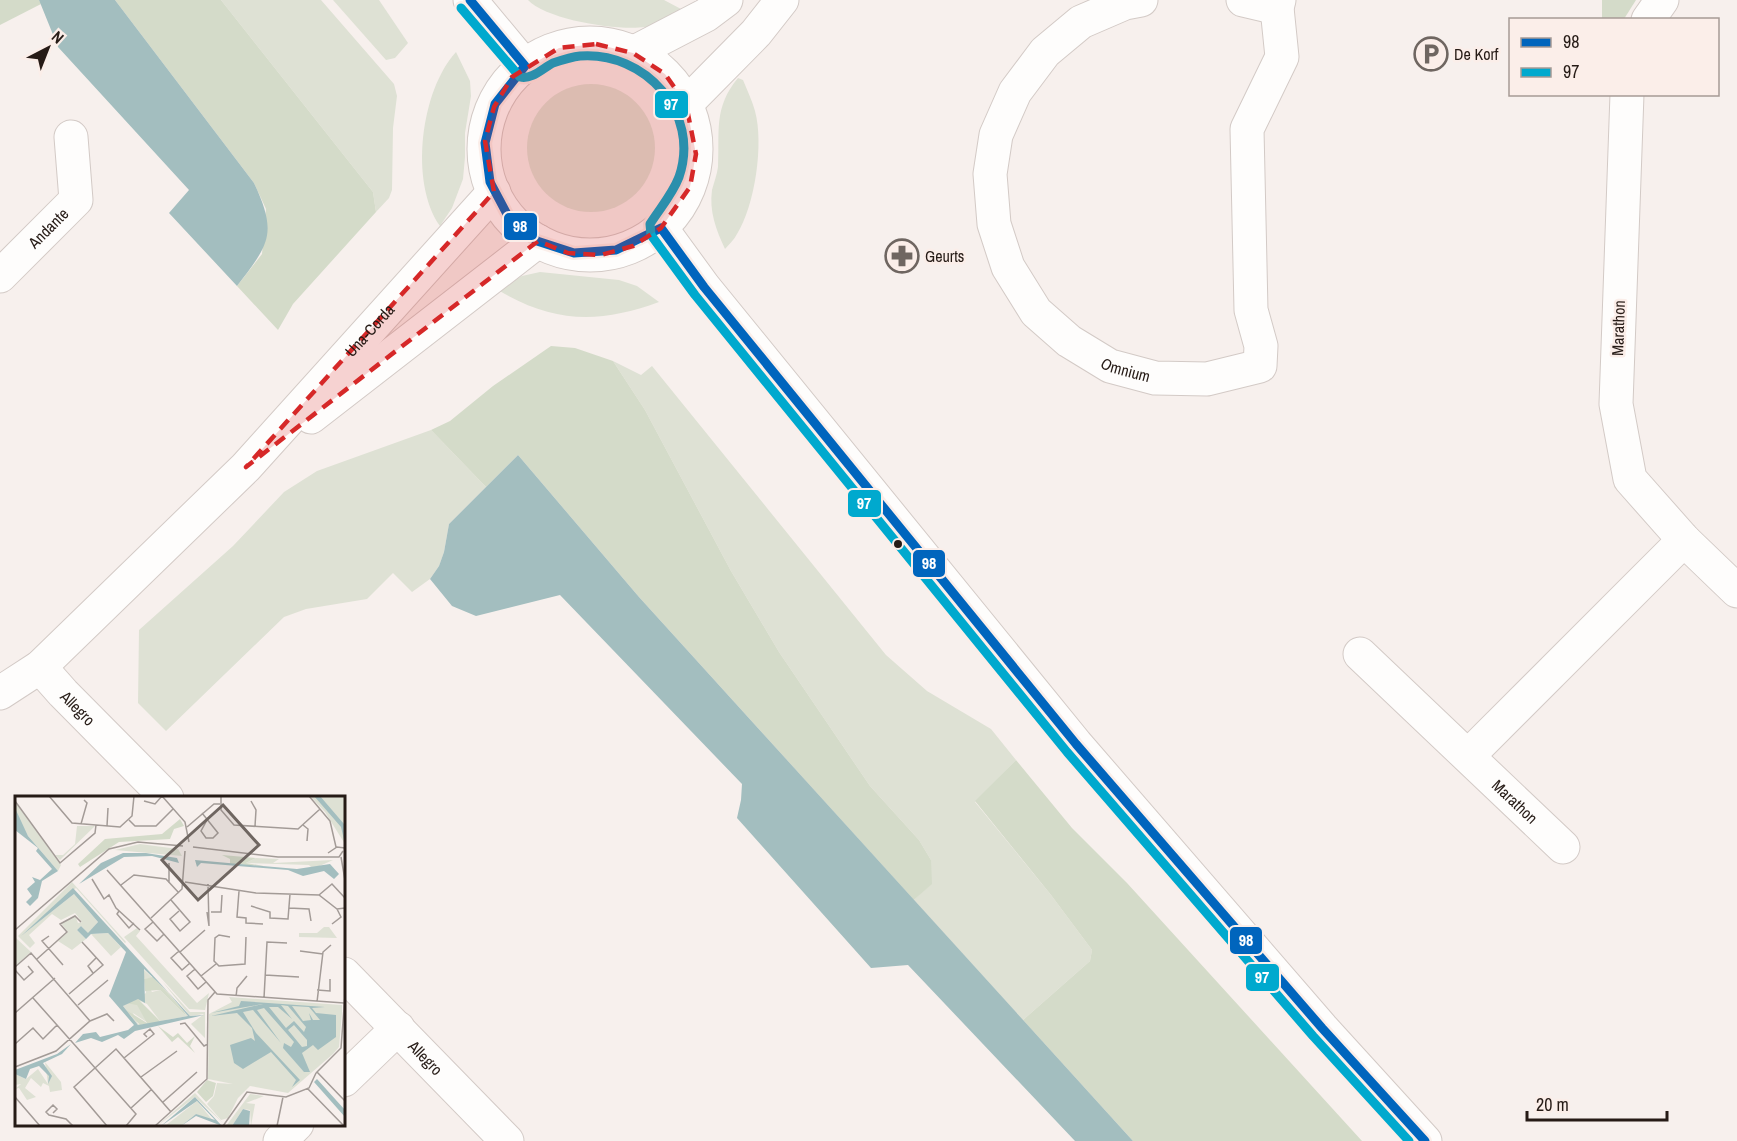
<svg xmlns="http://www.w3.org/2000/svg" width="1737" height="1141" viewBox="0 0 1737 1141" font-family="'Archivo Narrow',sans-serif">
<style>
.green{fill:#dee1d4}
.forest{fill:#d4dbc9}
.water{fill:#a3bebf}
.lines{fill:none;stroke-linecap:round;stroke-linejoin:round}
.minor-casing{stroke:#d3cac6;stroke-width:35}
.minor{stroke:#fefdfc;stroke-width:33}
.bus-1-casing{stroke:#fbeee9;stroke-width:14}
.bus-2-casing{stroke:#fbeee9;stroke-width:14}
.bus-1{stroke:#0065bd;stroke-width:9}
.bus-2{stroke:#00a9ce;stroke-width:9}
.marked{fill:#d62828;fill-opacity:0.2;stroke:#d62828;stroke-width:4.5;stroke-dasharray:12 8;stroke-linejoin:round}
.bus-dot{fill:#261b16;stroke:#fbeee9;stroke-width:2}
.labels{text-anchor:middle;dominant-baseline:central;stroke-width:5;stroke-linejoin:round;paint-order:stroke}
.poi-label{font-size:16px;fill:#261b16;stroke:#fbeee9;text-anchor:start}
.street-label{font-size:16px;fill:#261b16;stroke:#fbeee9}
.inset-road{fill:none;stroke:#a39b97;stroke-width:1.5}
.view{fill:#6f6661;fill-opacity:0.15;stroke:#6f6661;stroke-width:3}
.inset-edge{fill:none;stroke:#261b16;stroke-width:3}
.line-badge{stroke:#fbeee9;stroke-width:2}
.badge-label{font-size:16px;text-anchor:middle;font-weight:bold;fill:#fff}
</style>
<rect width="100%" height="100%" fill="#f7f0ed"/>
<g class="green">
<path d="M221,0H321L394,84L397,96L393,128L392,190L389,198L376,212L373,192Z"/>
<path d="M333,0H379L408,43L395,58L386,60Z"/>
<path d="M528,0H664L681,9L680,13C669,18 656,25 645,27C618,31 547,20 528,0Z"/>
<path d="M456,52L470,81L471,96L465,133V157L463,179L452,208L440,226C409,182 421,90 456,52Z"/>
<path d="M738,78L743,80C747,90 752,100 755,111C764,144 755,205 737,234C734,240 729,244 725,249C716,230 709,211 712,190C714,182 717,175 718,167C720,132 713,108 738,78Z"/>
<circle cx="591" cy="148" r="64"/>
<path d="M540,272L619,280L637,286L659,302C599,324 553,323 498,290L522,276Z"/>
<path d="M613,361L641,375L652,366L886,655L927,691L991,729L1016,760L975,802L1051,895L1092,950L1090,961L1023,1020L914,900L931,884V860L919,840L870,786L779,652L731,571L645,410Z"/>
<path d="M431,430L486,487L449,524L444,552L439,566L430,579L412,592L393,573L367,599L306,609L284,617L166,731L138,703L139,630L233,546L284,492L317,471Z"/>
</g>
<g class="forest">
<path d="M0,0H39L41,4L0,25Z"/>
<path d="M115,0H221L373,192L376,212L293,304L278,330L237,286L262,254L266,209L254,183Z"/>
<path d="M1602,0H1636L1624,19L1602,20Z"/>
<path d="M551,346L575,348L613,361L645,410L731,571L779,652L870,786L919,840L931,860L932,884L914,900L639,597L518,455L486,487L431,430L450,421L493,386Z"/>
<path d="M1016,760L1072,828L1127,883L1362,1141H1133L1023,1020L1090,961L1092,950L1051,895L975,801Z"/>
</g>
<g class="water">
<path d="M39,0H115L254,183C278,234 269,244 237,286L169,213L189,190L58,47Z"/>
<path d="M518,455L639,597L1133,1141H1075L908,965L871,968L737,818L741,800L742,784L560,595L476,616L452,606L430,579L439,566L444,552L449,524Z"/>
</g>
<g class="lines">
<defs>
<g id="minor">
<path d="M470,0L525,66"/>
<path id="s1" d="M1141,0L1125,3L1081,22L1045,52L1015,92L996,135L990,174L994,224L1008,267L1036,312L1069,341L1110,366L1155,378L1207,379L1260,366L1261,346L1251,310L1247,129L1282,57L1277,8L1279,0"/>
<path d="M1243,0L1277,8"/>
<path d="M1648,20L1662,0"/>
<circle cx="590" cy="149" r="106"/>
<path d="M633,53L706,15L726,0"/>
<path d="M1627,94L1616,404L1630,479L1684,540L1737,591"/>
<path d="M686,104L756,33L782,0"/>
<path d="M661,228L704,287L1076,744L1322,1028L1425,1141"/>
<path id="s2" d="M0,276L76,200L71,137"/>
<path d="M311,417L538,241"/>
<path id="s3" d="M1360,654L1563,847"/>
<path id="s4" d="M40,667L63,693L167,798"/>
<path id="s5" d="M0,693L40,667L246,467L494,192"/>
<path d="M1468,756L1684,540"/>
<path id="s6" d="M344,974L507,1141"/>
<path d="M344,1080L398,1028"/>
<path d="M280,1141L297,1124"/>
</g>
</defs>
<use href="#minor" class="minor-casing"/>
<use href="#minor" class="minor"/>
<defs>
<path id="bus-1" d="M470,0L525,66L495,104L485,143L490,182L508,216L537,241L574,253L616,250L661,228L704,287L1076,744L1322,1028L1425,1141"/>
<path id="bus-2" d="M461,8L520,77C532,80 543,68 553,63C562,60 571,57 580,56C645,51 701,113 679,177C672,195 660,208 650,224L651,235L695,295L1067,752L1313,1036L1409,1141"/>
</defs>
<use href="#bus-1" class="bus-1-casing"/>
<use href="#bus-2" class="bus-2-casing"/>
<use href="#bus-1" class="bus-1"/>
<use href="#bus-2" class="bus-2"/>
</g>
<path class="marked" d="M596,44L633,53L665,74L686,104L696,154L690,187L661,228L633,246L601,255L568,253L538,241L246,467L494,192L485,141L494,107L512,77L559,48Z"/>
<defs>
<symbol id="parking-ring" viewBox="-11 -11 22 22"><circle r="9.5" fill="#fbeee9" stroke="#6f6661" stroke-width="1.5"/><path d="M-3.5-5.5H1a3.5 3.5 0 0 1 0 7H-1V5.5H-3.5ZM-1-3.4V-.6H.8a1.4 1.4 0 0 0 0-2.8Z" fill="#6f6661"/></symbol>
<symbol id="pharmacy-ring" viewBox="-11 -11 22 22"><circle r="9.5" fill="#fbeee9" stroke="#6f6661" stroke-width="1.5"/><path d="M-2-6h4v4h4v4h-4v4h-4v-4h-4v-4h4Z" fill="#6f6661"/></symbol>
</defs>
<g fill-rule="evenodd">
<use href="#parking-ring" x="1412" y="35" width="38" height="38"/>
<use href="#pharmacy-ring" x="883" y="237" width="38" height="38"/>
</g>
<circle class="bus-dot" cx="898" cy="544" r="5"/>
<g class="labels">
<g class="poi-label">
<text x="1454" y="54">De Korf</text>
<text x="925" y="256">Geurts</text>
</g>
<g class="street-label">
<text stroke="none"><textPath href="#s2" startOffset="68">Andante</textPath></text>
<text transform="translate(1618 328) rotate(-88)">Marathon</text>
<text stroke="none"><textPath href="#s5" startOffset="519">Una-Corda</textPath></text>
<text stroke="none"><textPath href="#s1" startOffset="504">Omnium</textPath></text>
<text stroke="none"><textPath href="#s4" startOffset="56">Allegro</textPath></text>
<text stroke="none"><textPath href="#s3" startOffset="214">Marathon</textPath></text>
<text stroke="none"><textPath href="#s6" startOffset="117">Allegro</textPath></text>
</g>
</g>
<g transform="translate(15 796)">
<rect width="330" height="330" fill="#f7f0ed"/>
<path d="M295,0H329L330,48L310,16ZM0,6L46,69L43,75L13,40L0,16ZM62,30H80L45,64L40,59H48L60,48ZM125,48L163,53L167,60L100,54ZM241,62L264,63L258,67L318,64L298,73L294,69L231,67ZM57,86L111,146L110,147L61,92L7,139L59,98L83,126L73,138L66,130L62,134L71,143L57,154L43,145L53,136L46,127L60,119L63,127L67,126L60,117L46,124L37,118L14,139L20,147L15,152L3,140ZM309,131H314L322,142L284,141V137H302ZM122,132L125,135L121,140L182,207L194,197L190,214L174,213L109,141ZM93,137L106,151L96,160L76,138ZM1,142L16,156L0,170V143ZM128,173L153,196L173,220L123,229L108,210L131,197ZM138,182L169,215L171,220L145,194L137,196L129,183ZM125,205L132,208L145,225L158,224L145,227L123,228L118,217L133,227L122,208H116ZM147,185L175,216H190V242L176,228L189,218L175,220ZM214,201L327,209V217L324,251L318,258L273,297L235,290L223,302L213,322L206,324L192,308L199,300L202,287L218,288L193,283L194,218L217,206ZM30,266L46,286L47,294L35,296L34,290L28,287L26,291L16,282L10,292L21,301L12,304L4,292L0,293L6,288L0,289V278L11,283L23,273L33,288ZM180,297L208,327L180,301L142,330ZM235,298L249,300L231,307L240,308L236,330L235,314L228,313L217,330H211ZM182,305L199,326L181,318L166,330H150Z" fill="#dee1d4" fill-rule="evenodd"/>
<path d="M165,23L169,30L159,33L155,43L104,46L65,71L63,68L90,43L147,38ZM207,59L241,62L231,67L249,70L215,68V63ZM138,181L169,215L171,220L145,194L130,195L129,183ZM123,203L145,225L158,224L125,229L111,214L132,227L122,209L111,207ZM143,230L158,241L163,237L172,247L180,240L175,250L180,257L163,241L157,246ZM192,284L201,287L198,300L191,306L182,296Z" fill="#d4dbc9"/>
<path d="M299,0H305L329,28L330,48L326,31ZM0,12L13,40L43,75L27,85L23,102L15,110L11,106L17,100L12,93L20,86L17,81L25,84L37,73L21,55L23,52L0,34ZM108,57H131L162,62L164,67L137,60L109,61L64,88L86,67ZM180,64L282,73L315,68L324,78L319,83L309,75L288,80L273,74L198,68L186,67L182,71ZM58,92L175,220L189,219L120,235L109,243L103,239L87,246L76,242L60,247L68,238L81,236L85,241L113,234L119,229L94,200L111,156L93,137L76,138L71,143L62,134L66,130L73,137L83,126L59,98L6,140ZM129,173L153,196L173,220L123,229L108,210L123,203L130,207ZM226,205L310,211L297,212L301,217L321,219V241L303,254L298,249L287,257L295,276H289L268,252L269,247L276,251L279,246L249,212L242,214L266,247L238,214L228,216L241,237L285,284L277,291L281,284L256,256L228,273L219,267L215,249L236,242L240,245L237,232L222,217L196,220L248,208L196,217L224,210ZM266,209L273,210L291,231L289,236L279,225L271,232L254,211H263L277,223ZM277,210L294,211L305,224H298L294,217L296,224L288,225ZM279,229L292,244V250L287,251L273,234ZM56,248L47,258L28,267L37,280L33,288L34,280L24,270L15,273L11,283L0,278V274L42,258ZM302,283L330,314V321L299,286ZM180,301L207,330L181,320L166,330L181,318L200,324L182,305L146,330ZM228,313L235,315L234,330H217Z" fill="#a3bebf" fill-rule="evenodd"/>
<path class="inset-road" d="M34,0L57,27L105,31L117,20L119,0M147,0L170,26L174,46M206,0V14L219,29L283,33L305,13M294,0L315,25L321,51M0,5L45,67L80,37L81,29M129,5L140,8L147,0M236,5L241,14L240,30M187,17L203,37L198,42H191L186,35L192,24M114,24L120,30H141L158,13M66,28L72,7L69,4M288,29L293,33L292,45M92,30L93,12M172,31L199,8H205M178,51L263,61H324L328,55M313,57L322,51L330,52M326,61L330,84M92,74L202,198L329,207M77,83L89,103L94,99L101,112L125,134M170,86L241,97L304,99L322,113L330,112M154,87V67M106,89L119,79L151,83L164,97M224,95L222,121L231,122V127L248,128M304,99L317,88L330,102M156,104L175,126L165,135L155,123L164,115M236,110L255,116V122L273,123L275,98M274,112L294,113L296,125M104,115L102,118L114,132L119,127M192,116L194,130L193,88M196,116H206L207,99M136,122L167,93L170,55M138,126L130,133L142,145L149,138M317,128L326,121L322,113M0,134L94,53L123,46L168,50M34,140L27,145L48,169M215,141L204,139L200,142L199,165L204,170L230,168L231,141M164,155L156,162L167,174L175,167M285,155L308,158M165,156L190,134M22,163L52,136L45,128L60,120L66,126M0,171L16,157L75,225M180,173L172,180L183,193L191,186M0,174L9,184L18,176L13,170M78,177L73,170L81,162M250,179L284,181M186,180L201,168M302,194L315,195V183M54,198L88,169L67,146M221,201L222,192L232,180M18,202L121,318L111,330M249,202L252,146L272,147M302,206L308,156L316,149M63,209L93,184M0,217L40,182M165,228L170,227L189,250L193,248M132,241L129,238L135,233L139,238L109,262L156,316M0,248L18,232L28,243L42,229M0,271L41,255L75,225L92,218L99,225M302,276L330,305M301,277L326,252L330,199M126,281L162,255M292,292L329,330M0,301L25,330M148,306L182,276M116,312L137,293M38,317L42,313L38,309L31,316L34,319L51,323L58,330M92,330L59,291L101,253L109,262M140,330L192,283L193,204L200,196M208,330L232,296L271,301L294,292L301,277M262,330L268,301"/>
<path class="view" d="M208,9L244,49L183,104L147,64Z"/>
<rect width="330" height="330" class="inset-edge"/>
</g>
<g class="line-badge">
<rect x="654" y="90" width="35" height="29" rx="6" fill="#00a9ce"/>
<rect x="503" y="212" width="35" height="29" rx="6" fill="#0065bd"/>
<rect x="847" y="489" width="35" height="29" rx="6" fill="#00a9ce"/>
<rect x="912" y="549" width="34" height="29" rx="6" fill="#0065bd"/>
<rect x="1229" y="926" width="34" height="29" rx="6" fill="#0065bd"/>
<rect x="1245" y="963" width="35" height="29" rx="6" fill="#00a9ce"/>
</g>
<g class="badge-label">
<text x="671" y="110">97</text>
<text x="520" y="232">98</text>
<text x="864" y="509">97</text>
<text x="929" y="569">98</text>
<text x="1246" y="946">98</text>
<text x="1262" y="983">97</text>
</g>
<rect x="1509" y="18" width="210" height="78" fill="#fbeee9" stroke="#a69a95" stroke-width="1.5"/>
<rect x="1521" y="38" width="30" height="9" fill="#0065bd" stroke="#a69a95" stroke-width="1.5"/>
<text x="1563" y="48" font-size="18" fill="#261b16">98</text>
<rect x="1521" y="68" width="30" height="9" fill="#00a9ce" stroke="#a69a95" stroke-width="1.5"/>
<text x="1563" y="78" font-size="18" fill="#261b16">97</text>
<g transform="translate(48 48) rotate(42)" stroke="#fbeee9" stroke-width="4.5" paint-order="stroke">
<path d="M0-4.5L10 22L0 15L-10 22Z" fill="#261b16"/>
<text y="-9" font-size="16" font-weight="bold" text-anchor="middle" fill="#261b16">N</text>
</g>
<path d="M1527 1111v9h140v-9" fill="none" stroke="#261b16" stroke-width="3"/>
<text x="1536" y="1111" font-size="18" fill="#261b16" stroke="#fbeee9" stroke-width="4.5" paint-order="stroke">20 m</text>
</svg>
